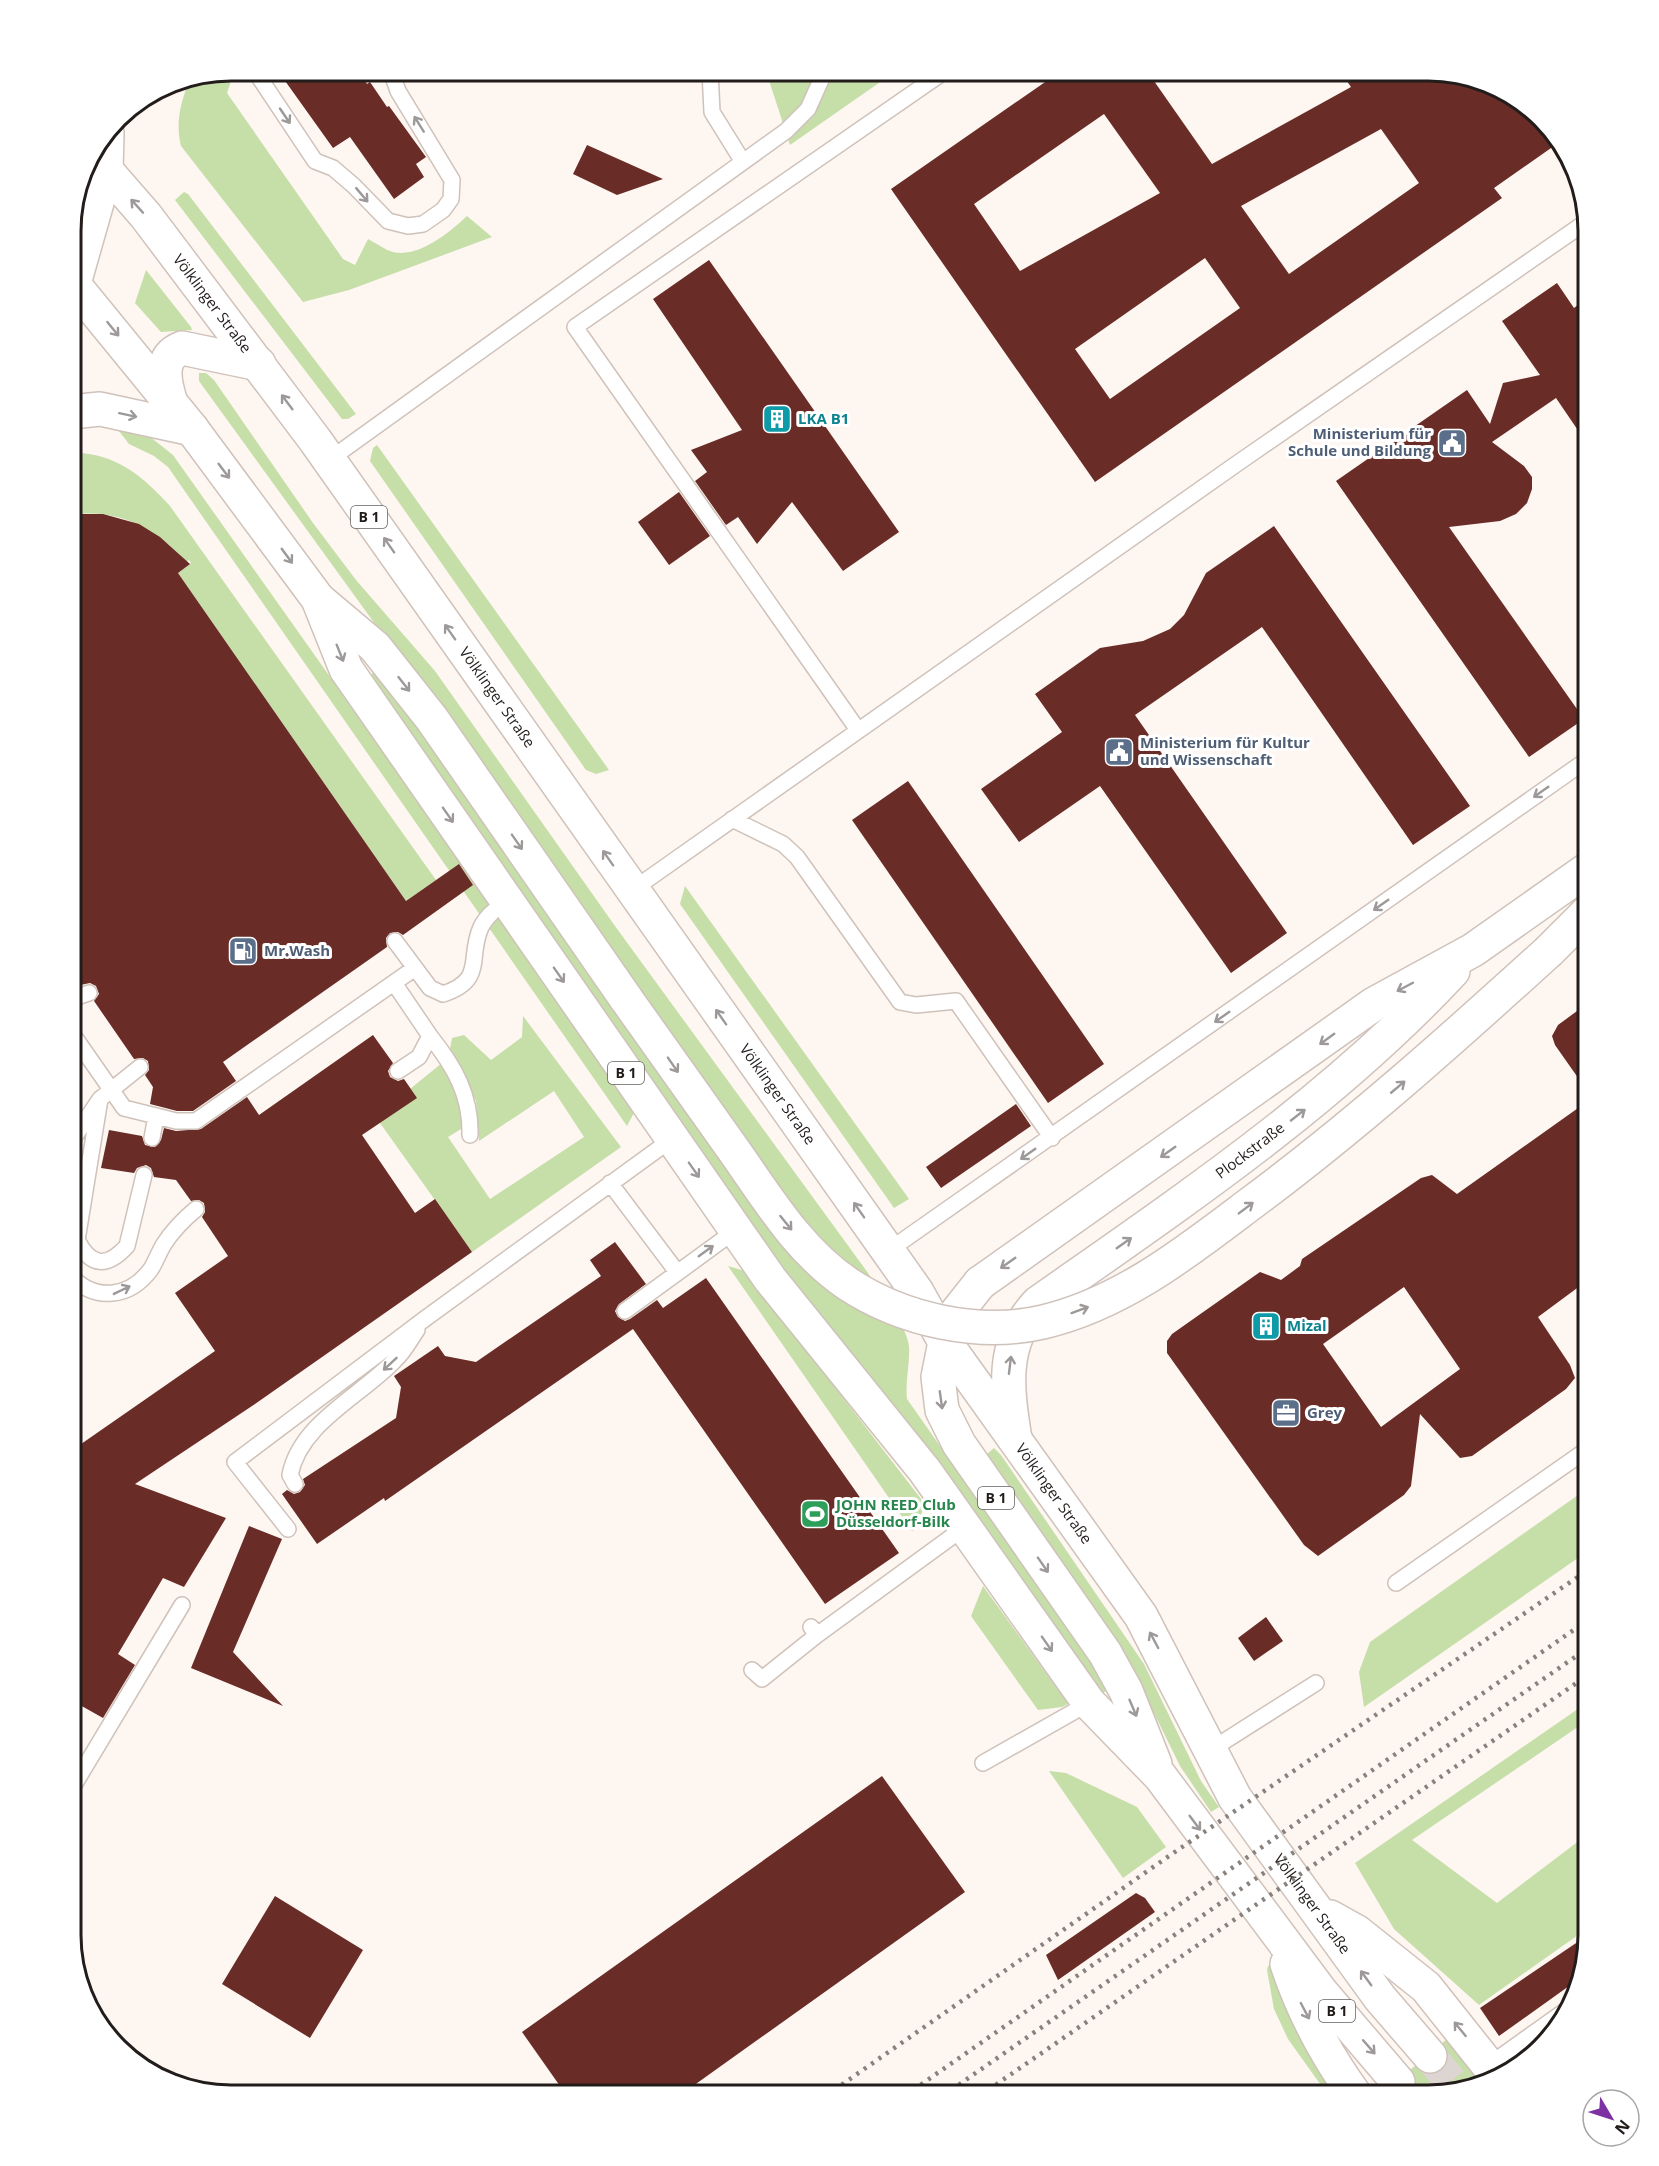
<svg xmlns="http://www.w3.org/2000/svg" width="1659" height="2166" viewBox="0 0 1659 2166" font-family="'Open Sans',sans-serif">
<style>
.green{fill:#c6dea8}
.building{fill:#692c27;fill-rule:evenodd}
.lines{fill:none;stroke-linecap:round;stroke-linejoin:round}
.primary-tunnel{stroke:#ddd5d1;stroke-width:33;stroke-dasharray:33 16;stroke-linecap:butt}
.service-casing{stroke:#cfc2ba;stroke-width:18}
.tertiary-casing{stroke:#cfc2ba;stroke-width:36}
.secondary-casing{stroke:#cfc2ba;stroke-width:36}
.primary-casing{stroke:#cfc2ba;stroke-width:36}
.service{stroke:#fff;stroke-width:15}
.tertiary{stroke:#fff;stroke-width:33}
.secondary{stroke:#fff;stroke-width:33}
.primary{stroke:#fff;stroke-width:33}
.rail{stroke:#88827e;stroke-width:4.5;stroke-dasharray:3 6;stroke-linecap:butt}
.secondary-bridge-casing{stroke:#cfc2ba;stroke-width:36;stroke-linecap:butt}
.secondary-bridge{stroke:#fff;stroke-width:33}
.oneway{stroke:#9c9998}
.labels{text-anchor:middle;stroke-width:6;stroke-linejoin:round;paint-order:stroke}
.shield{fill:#fff;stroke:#64615f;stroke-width:1.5}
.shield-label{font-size:14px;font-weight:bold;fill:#221d1b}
.street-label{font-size:15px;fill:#221d1b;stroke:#fff}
.culture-label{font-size:15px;font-weight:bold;fill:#0d838f;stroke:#fff;text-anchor:start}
.service-label{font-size:15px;font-weight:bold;fill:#4e5e75;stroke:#fff;text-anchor:start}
.leisure-label{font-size:15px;font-weight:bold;fill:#27864d;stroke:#fff;text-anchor:start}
.rim{fill:none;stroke:#221d1b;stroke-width:3}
</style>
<rect width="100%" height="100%" fill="#fef6f1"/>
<path class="green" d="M231,71L234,72L227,93L343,259L355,265L368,239C376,243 385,250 393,252C419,258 450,232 467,216L492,237L349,290L303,302L181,146C175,122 181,101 190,79Z
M766,71H896L790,145Z
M184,192L188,194L356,414L348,419H342L175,200Z
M146,270L191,327L192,330L161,332L135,303Z
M199,373H206L214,380L313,523L356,580L435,671L615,926L868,1273C879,1291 908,1327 909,1347C910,1364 905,1381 907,1399L1099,1672L1107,1690L1102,1694L952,1479L802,1301L376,686L371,675L375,671L383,674L730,1161L750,1144L440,706L383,635L199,381Z
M112,422L144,432L173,455L636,1109L627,1126L168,467L154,456L129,444Z
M377,445L609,770L596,774L586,770L370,461L373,448Z
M82,453C121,457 144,478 170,506L436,880L406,901L178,573L191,563L189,560L186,562C157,528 117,508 71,515V455Z
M685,886L909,1199L894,1208L680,904Z
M523,1016L621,1147L472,1252L380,1123L410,1089L442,1063L452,1074L465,1123L461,1129L448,1137L490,1199L584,1137L554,1091L479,1141L476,1101L450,1049L452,1038L464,1035L491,1060L522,1037Z
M728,1266L745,1271L925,1504L916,1529L912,1531Z
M994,1448L1001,1455L1144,1664L1201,1781L1219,1807L1211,1812L1180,1766L1122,1648L987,1454Z
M1588,1488V1551L1364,1707L1359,1672L1370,1642Z
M983,1586L1068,1704L1062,1707L1038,1710L971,1616Z
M1588,1702V1720L1412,1840L1497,1903L1588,1834V1928L1479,2005L1394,1929L1355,1863Z
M1049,1771L1066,1773L1137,1807L1166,1847L1123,1878Z
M1273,1965L1341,2095H1328L1288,2039L1274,2009L1267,1970L1268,1966Z
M1447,2039L1479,2080L1429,2095H1380Z"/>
<path class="building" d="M278,71H358L367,84L370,82L387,107L389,106L426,157L416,164L424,177L394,199L350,137L333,148Z
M1061,71H1147L1212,164L1351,87L1340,71H1438L1508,92L1561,141L1494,188L1502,198L1095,482L891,189ZM1104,114L1160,193L1020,271L974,204ZM1381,129L1419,183L1289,274L1241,206ZM1205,258L1240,308L1110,399L1075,349Z
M587,145L663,179L617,195L573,174Z
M709,260L899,532L843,571L792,502L757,544L738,517L726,525L695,481L707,472L691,450L742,430L653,299Z
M1557,283L1574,308L1588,297V445L1556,398L1492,442L1524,466L1532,477V489L1527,503L1516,514L1500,521L1449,527L1584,719L1529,757L1336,481L1467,390L1490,424L1503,383L1540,375L1502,321Z
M679,492L710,536L669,565L638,522Z
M71,514H103L139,524L160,537L190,564L178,573L406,901L459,864L473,885L403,935L398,932L390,933L386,938L387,947L223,1062L236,1081L193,1111H177L150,1104L153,1087L145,1075L149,1070L148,1061L143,1058L134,1059L94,1001L99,994L96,986L90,983L71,987Z
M1274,526L1470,806L1413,845L1262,627L1135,715L1287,933L1231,973L1100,786L1019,842L981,789L1062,732L1035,694L1100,648L1143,641L1170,629L1184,615L1206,573Z
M908,781L1104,1064L1048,1103L852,820Z
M1588,1003V1092L1555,1045L1552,1036L1558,1025Z
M373,1035L393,1063L388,1071L390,1077L398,1081L404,1079L417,1098L362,1135L415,1213L435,1199L472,1252L255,1404L135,1484L226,1518L184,1587L163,1578L118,1654L135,1665L103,1718L71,1700V1451L215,1351L175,1293L228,1256L202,1217L205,1212L204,1203L199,1200L191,1201L176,1180L154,1177L151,1168L146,1165L137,1168L134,1173L101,1168L109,1130L142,1136L145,1145L155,1147L161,1140L164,1128L176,1131L201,1129L247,1097L259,1115Z
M1588,1101V1280L1538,1317L1570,1365L1575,1378L1566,1389L1472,1456L1460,1458L1420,1414L1411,1486L1404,1495L1318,1556L1304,1545L1167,1353V1341L1172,1334L1260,1272L1281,1280L1300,1266L1302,1259L1421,1178L1432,1175L1457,1194ZM1404,1287L1460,1369L1381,1427L1323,1344Z
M1016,1104L1031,1126L941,1188L926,1167Z
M615,1242L646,1284L619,1304L615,1311L618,1317L625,1321L630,1319L657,1300L663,1308L706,1278L899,1553L825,1604L633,1329L385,1501L384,1498L317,1544L282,1494L287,1490L294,1494L300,1492L305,1485L303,1479L396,1418L401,1387L394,1376L438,1346L445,1356L476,1362L601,1276L590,1260Z
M249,1526L282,1539L233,1652L283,1706L191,1668Z
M1266,1617L1283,1641L1254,1661L1238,1638Z
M882,1776L965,1892L679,2096H567L522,2032Z
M1136,1893L1145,1898L1155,1912L1058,1980L1046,1955Z
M275,1896L363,1950L310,2038L222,1984Z
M1588,1935L1576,1981L1499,2036L1480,2008Z"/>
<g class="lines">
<path class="primary-tunnel" d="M1430,2056L1455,2087"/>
<g class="service-casing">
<path id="service" d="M255,71L315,161L333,168L354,186L388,221L408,226L423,224L443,210L451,199L452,180L398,91L391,71
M710,71L712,112L743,162
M329,460L786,131L808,109L825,71
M858,730L575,327L945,71
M732,819L783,844L797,857L900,1002L916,1005L956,1001L1052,1138
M631,891L1235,465L1586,222
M395,941L430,988L443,994C486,980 467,958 481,927C487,915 496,909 507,901
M394,983L430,1036L419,1057L398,1071
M71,999L89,993
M71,1032L124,1108L176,1121H196L415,968
M430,1036C454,1066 471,1095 470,1135
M100,1099L77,1240C91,1267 107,1268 127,1246L144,1175
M152,1138L156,1116
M71,1142L100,1099L140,1067
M610,1183L677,1272
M888,1251L1588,759
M71,1276C95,1302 130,1298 151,1269C156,1261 159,1252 164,1244C173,1230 184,1219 196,1209
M625,1311L736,1230
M295,1484L290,1475C300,1423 361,1396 395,1360C404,1352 410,1340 417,1330
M288,1529L235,1462L426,1318L672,1139
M1396,1583L1588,1449
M811,1627L817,1635L965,1527
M752,1670L762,1679L817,1635
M1209,1751L1316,1683
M983,1763L1089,1703
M71,1790L182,1605
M1489,2065L1569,2008"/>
</g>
<g class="tertiary-casing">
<path id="tertiary" d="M71,294L106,171L107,133
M71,412L100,409L192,429"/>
</g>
<g class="secondary-casing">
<g id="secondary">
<path d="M318,599L375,647L432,719L627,1000"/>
<path d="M1549,951L1588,912"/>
<path d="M980,1283L1374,1004L1473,950L1588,869"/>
<path id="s1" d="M1015,1439C1007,1389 1000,1343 1038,1303C1183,1201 1331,1102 1453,971"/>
</g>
</g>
<g class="primary-casing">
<g id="primary">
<path id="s2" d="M92,154L146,216L315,440L888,1251L917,1292L945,1342L1141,1616L1235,1798L1380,1998L1430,2056"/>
<path d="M71,281L192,429L318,599L346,669L770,1279L925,1471L1089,1703L1160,1776L1322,1993L1398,2082"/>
<path d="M170,400C164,380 159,357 182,348L259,364"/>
<path d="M980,1283L957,1312L945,1342L938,1377L942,1410L959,1444L1105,1653L1126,1691L1155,1764"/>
<path d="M1330,1917L1357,1932L1426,1987L1496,2075"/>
<path d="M1287,1964C1303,2012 1326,2055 1355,2095"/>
</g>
</g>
<use href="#service" class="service"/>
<use href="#tertiary" class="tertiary"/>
<use href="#secondary" class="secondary"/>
<use href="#primary" class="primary"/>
<path class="rail" d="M827,2095L1169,1856L1588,1570
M906,2095L1588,1620
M944,2095L1588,1648
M981,2095L1588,1675"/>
<g class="secondary-bridge-casing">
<path id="secondary-bridge" d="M627,1000C663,1050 699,1101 735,1152C768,1199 799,1251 848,1284C903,1320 979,1337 1043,1322C1120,1304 1184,1254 1246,1207C1353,1128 1451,1040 1549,951"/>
</g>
<use href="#secondary-bridge" class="secondary-bridge"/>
</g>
<defs><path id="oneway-shaft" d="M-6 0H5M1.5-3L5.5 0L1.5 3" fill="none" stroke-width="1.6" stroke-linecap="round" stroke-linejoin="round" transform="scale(1.5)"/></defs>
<g class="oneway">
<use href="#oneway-shaft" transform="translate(285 116) rotate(56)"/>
<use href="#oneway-shaft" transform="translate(419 124) rotate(-122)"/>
<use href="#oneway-shaft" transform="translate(362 195) rotate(50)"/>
<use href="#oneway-shaft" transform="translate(137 206) rotate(-132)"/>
<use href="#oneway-shaft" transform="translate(113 329) rotate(51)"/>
<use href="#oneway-shaft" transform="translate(287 402) rotate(-127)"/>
<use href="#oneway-shaft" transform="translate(128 415) rotate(12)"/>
<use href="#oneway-shaft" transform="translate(224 471) rotate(53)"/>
<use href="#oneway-shaft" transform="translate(389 545) rotate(-125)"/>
<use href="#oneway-shaft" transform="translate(287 556) rotate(54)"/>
<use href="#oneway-shaft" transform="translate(450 632) rotate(-125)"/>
<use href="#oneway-shaft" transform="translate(340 653) rotate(68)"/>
<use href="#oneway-shaft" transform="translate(404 684) rotate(52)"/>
<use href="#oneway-shaft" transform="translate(1541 792) rotate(145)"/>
<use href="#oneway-shaft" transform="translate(448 815) rotate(55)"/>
<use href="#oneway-shaft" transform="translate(517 842) rotate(55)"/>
<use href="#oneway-shaft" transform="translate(608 858) rotate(-125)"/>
<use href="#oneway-shaft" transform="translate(1381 905) rotate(145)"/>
<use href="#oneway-shaft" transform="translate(559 975) rotate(55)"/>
<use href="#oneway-shaft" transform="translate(1405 987) rotate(152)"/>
<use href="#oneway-shaft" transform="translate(721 1017) rotate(-125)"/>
<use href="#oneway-shaft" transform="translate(1222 1017) rotate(145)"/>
<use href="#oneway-shaft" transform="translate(1327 1039) rotate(144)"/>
<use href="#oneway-shaft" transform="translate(673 1065) rotate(55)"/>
<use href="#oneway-shaft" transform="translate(1398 1087) rotate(-40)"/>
<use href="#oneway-shaft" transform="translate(1298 1115) rotate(-38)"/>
<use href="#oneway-shaft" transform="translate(1168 1152) rotate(145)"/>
<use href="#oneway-shaft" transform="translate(1028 1154) rotate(145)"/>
<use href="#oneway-shaft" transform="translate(694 1170) rotate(55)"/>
<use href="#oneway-shaft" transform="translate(1246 1208) rotate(-37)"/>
<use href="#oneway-shaft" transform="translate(859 1210) rotate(-125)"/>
<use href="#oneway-shaft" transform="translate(786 1223) rotate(51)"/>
<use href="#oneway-shaft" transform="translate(1124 1243) rotate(-35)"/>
<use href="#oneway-shaft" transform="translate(706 1251) rotate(-36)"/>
<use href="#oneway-shaft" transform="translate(1008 1263) rotate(145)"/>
<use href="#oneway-shaft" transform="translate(122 1290) rotate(-26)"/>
<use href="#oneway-shaft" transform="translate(1080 1310) rotate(-20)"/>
<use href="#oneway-shaft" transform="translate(390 1364) rotate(137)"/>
<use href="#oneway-shaft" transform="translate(1010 1365) rotate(-83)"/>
<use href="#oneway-shaft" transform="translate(941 1400) rotate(82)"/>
<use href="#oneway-shaft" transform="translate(1043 1565) rotate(55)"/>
<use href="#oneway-shaft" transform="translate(1154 1640) rotate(-118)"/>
<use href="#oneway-shaft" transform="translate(1047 1644) rotate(55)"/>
<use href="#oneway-shaft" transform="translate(1133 1708) rotate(67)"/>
<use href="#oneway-shaft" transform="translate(1195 1823) rotate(53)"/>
<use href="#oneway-shaft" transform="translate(1366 1978) rotate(-126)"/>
<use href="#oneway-shaft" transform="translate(1305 2011) rotate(62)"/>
<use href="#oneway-shaft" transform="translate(1460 2029) rotate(-129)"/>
<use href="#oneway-shaft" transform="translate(1369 2047) rotate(49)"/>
</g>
<defs>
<g id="building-square" transform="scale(1.5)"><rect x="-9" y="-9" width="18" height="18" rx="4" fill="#0f9aa8" stroke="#fff"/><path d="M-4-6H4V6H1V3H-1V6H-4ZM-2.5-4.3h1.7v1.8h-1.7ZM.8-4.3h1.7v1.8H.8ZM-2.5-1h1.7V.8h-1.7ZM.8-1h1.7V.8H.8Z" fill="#fff"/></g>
<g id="civic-square" transform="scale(1.5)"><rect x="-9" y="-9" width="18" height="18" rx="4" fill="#5c6f8a" stroke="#fff"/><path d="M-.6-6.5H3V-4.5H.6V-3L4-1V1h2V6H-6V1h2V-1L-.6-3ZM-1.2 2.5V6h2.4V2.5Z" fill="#fff"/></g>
<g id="fuel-square" transform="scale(1.5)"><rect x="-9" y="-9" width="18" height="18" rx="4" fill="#5c6f8a" stroke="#fff"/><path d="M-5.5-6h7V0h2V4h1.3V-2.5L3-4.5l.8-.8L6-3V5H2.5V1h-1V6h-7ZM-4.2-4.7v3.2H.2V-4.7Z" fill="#fff"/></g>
<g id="office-square" transform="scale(1.5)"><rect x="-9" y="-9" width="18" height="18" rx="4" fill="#5c6f8a" stroke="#fff"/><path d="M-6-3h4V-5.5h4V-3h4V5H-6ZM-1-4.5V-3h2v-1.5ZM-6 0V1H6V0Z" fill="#fff"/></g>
<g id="stadium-square" transform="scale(1.5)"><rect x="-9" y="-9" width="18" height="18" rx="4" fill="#2e9e5b" stroke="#fff"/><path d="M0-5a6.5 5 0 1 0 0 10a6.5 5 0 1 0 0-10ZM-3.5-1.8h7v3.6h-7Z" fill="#fff"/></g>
</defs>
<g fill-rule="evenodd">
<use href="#building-square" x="777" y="419"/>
<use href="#civic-square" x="1452" y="443"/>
<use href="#civic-square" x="1119" y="752"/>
<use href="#fuel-square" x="243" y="951"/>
<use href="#building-square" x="1266" y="1326"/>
<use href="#office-square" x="1286" y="1413"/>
<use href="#stadium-square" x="815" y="1514"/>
</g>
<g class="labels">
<g class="shield">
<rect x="351" y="506" width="36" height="22" rx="4.5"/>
<rect x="608" y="1062" width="36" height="22" rx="4.5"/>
<rect x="978" y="1487" width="36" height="22" rx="4.5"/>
<rect x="1319" y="2000" width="36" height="22" rx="4.5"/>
</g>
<g class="shield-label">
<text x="369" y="522">B 1</text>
<text x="626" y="1078">B 1</text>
<text x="996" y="1503">B 1</text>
<text x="1337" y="2016">B 1</text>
</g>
<g class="street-label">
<text dy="5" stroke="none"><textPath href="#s2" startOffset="192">Völklinger Straße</textPath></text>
<text dy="5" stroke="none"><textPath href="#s2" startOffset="678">Völklinger Straße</textPath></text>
<text dy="5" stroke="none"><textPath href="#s2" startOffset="1164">Völklinger Straße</textPath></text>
<text dy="5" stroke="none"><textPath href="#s1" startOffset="405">Plockstraße</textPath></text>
<text dy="5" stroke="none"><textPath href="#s2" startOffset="1650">Völklinger Straße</textPath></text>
<text dy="5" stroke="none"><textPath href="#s2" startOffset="2136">Völklinger Straße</textPath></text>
</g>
<g class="culture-label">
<text x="798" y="424">LKA B1</text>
<text x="1287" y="1331">Mizal</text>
</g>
<g class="service-label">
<text x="1431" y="439" text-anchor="end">Ministerium für<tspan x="1431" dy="17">Schule und Bildung</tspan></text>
<text x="1140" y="748">Ministerium für Kultur<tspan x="1140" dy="17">und Wissenschaft</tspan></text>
<text x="264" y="956">Mr.Wash</text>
<text x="1307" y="1418">Grey</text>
</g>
<g class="leisure-label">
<text x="836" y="1510">JOHN REED Club<tspan x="836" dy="17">Düsseldorf-Bilk</tspan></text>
</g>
</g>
<path d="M0 0H1659V2166H0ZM231 81H1428A150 150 0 0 1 1578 231V1935A150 150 0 0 1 1428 2085H231A150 150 0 0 1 81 1935V231A150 150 0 0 1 231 81Z" fill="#fff" fill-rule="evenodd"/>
<path class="rim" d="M231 81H1428A150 150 0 0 1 1578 231V1935A150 150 0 0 1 1428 2085H231A150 150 0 0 1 81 1935V231A150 150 0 0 1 231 81Z"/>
<g transform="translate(1611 2118) rotate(129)"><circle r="28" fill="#ffffff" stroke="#a7a5a4" stroke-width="1.5"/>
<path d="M0-4.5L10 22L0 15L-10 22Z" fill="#7d32a3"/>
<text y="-9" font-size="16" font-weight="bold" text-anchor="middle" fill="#221d1b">N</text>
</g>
</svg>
